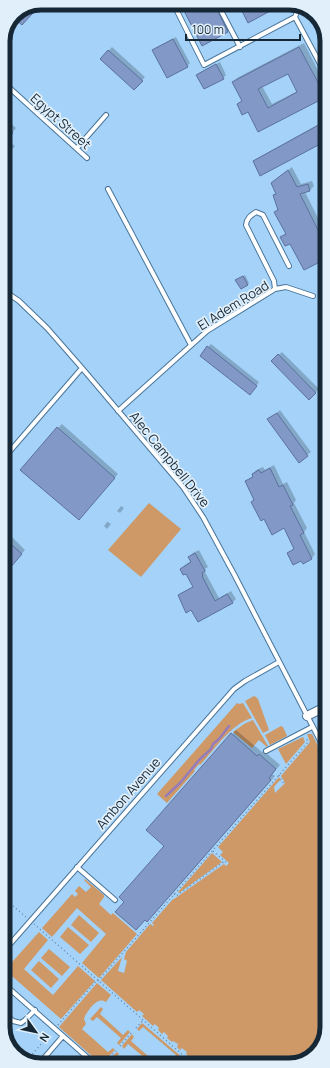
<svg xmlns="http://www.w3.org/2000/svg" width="330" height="1068" viewBox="0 0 330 1068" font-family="Manrope,sans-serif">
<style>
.green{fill:#ce9967}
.shadow{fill:#0003;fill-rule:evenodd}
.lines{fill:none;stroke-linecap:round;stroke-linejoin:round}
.stream{stroke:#967cb8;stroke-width:2.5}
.building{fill:#8298c6;stroke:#5c719d;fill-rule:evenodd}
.service-casing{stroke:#4a7598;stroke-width:6}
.minor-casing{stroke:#4a7598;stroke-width:10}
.path{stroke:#6a8daa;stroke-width:1.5;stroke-dasharray:1 3;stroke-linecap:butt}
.service{stroke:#fff;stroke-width:4}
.minor{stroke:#fff;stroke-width:8}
.labels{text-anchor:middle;stroke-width:3.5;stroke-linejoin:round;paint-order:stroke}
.street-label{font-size:13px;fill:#162836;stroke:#e1effa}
.rim{fill:none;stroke:#162836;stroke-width:5}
</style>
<rect width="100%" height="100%" fill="#a4d2f9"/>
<path class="green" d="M149,503L181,529L141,577L108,550Z
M254,696L256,697L258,699L269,730L263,733L245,701Z
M237,703L239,704L243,703L252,718C231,724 215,749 200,765L199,764L194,770L195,771L167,803L157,794Z
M253,720L268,746L267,747L259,740L252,748L233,732L244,724Z
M281,726L283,727L287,736L270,745L265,735Z
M307,734H312L327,764V1027L319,1050L299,1064H197L186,1054L187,1052L182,1048L180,1050L177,1047L178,1044L173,1041L172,1042L167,1038L168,1036L164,1032L162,1034L158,1030L159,1028L155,1024L153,1026L142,1016L144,1014L139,1010L137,1012L101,980L122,957L118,971L124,973L127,961L124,959L126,952L150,924L153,926L154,925L152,923L173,899H174L224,864L226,866L229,863L220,855L223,852L218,847L279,777L281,781H279L274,787L275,793L285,783L281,776L310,742Z
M303,737L305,742L286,764L278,749Z
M212,853L222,862L179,893L178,892Z
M85,879L104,895V897L99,904L111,915L113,913L137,934L99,978L82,963L106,934L77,908L52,937L42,928L72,894L75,897L78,894L75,891L79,886L86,892L91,887L84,880Z
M79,915L99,933L91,942L71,925Z
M68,927L89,945L80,954L60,937Z
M39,932L48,940L24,969L53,995L78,966L95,981L61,1019L5,970Z
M49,949L70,967L62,976L41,958Z
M39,961L59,979L51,988L31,970Z
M97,983L111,995L106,1002C104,1001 102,1000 99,1001C94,1002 85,1014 84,1019L86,1024L82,1029L108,1052L113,1048L115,1050L106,1059L108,1061L117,1052L119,1054L116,1058L123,1065H102L59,1027Z
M101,1007L103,1009L100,1014L123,1035L128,1030L130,1032L119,1045L117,1043L121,1038L97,1017L93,1021L90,1019Z
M142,1023L190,1064H174L172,1060L176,1055L143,1027L139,1031L137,1029Z
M132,1034L134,1037L131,1041L157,1064H152L128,1044L124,1049L122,1046Z"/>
<path class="shadow" d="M181,3H219L232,27L228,31L202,44Z
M176,37L190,63L187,66L154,50L157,47Z
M304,43L326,86V95L258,131L248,111L238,104L242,100L233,82L237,78ZM288,72L298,91L272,104L262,86Z
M112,47L145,77L134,89L101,59Z
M220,62L226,75L223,78L198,75L201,72Z
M6,119L16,128L9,137L12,140L10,142L15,146L3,160V123Z
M326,120V140L254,162L258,158Z
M292,167L301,184L312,181L314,186L310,190L305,192L326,234V258L305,269L290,242L282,237L286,233L275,212L278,209L274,195L277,193L276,179Z
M245,275L249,283L247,285L239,279Z
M211,344L259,382L253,391L208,347Z
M282,352L319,389L309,399L272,361Z
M280,410L311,452L299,461L272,417Z
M62,424L118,474L82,515L58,428Z
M274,465L283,484L287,482L296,500L294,503L307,528L304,532L315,554L312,558L303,562L301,559L288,553L295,548L284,527L255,499L246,481L254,476L253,474L256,470L263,467L265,470Z
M326,497V522L319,502L322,499Z
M121,506L124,508L120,513L117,511Z
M107,522H108L111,524L107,529L104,526Z
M12,537L25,550L5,572L8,574L4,580V547Z
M199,550L208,567L205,569L206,571L205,572L219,598L231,591L236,599L232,603L192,609L179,596L183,592L194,586L186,573L181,569L185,565L191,561L189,557L193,553Z
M236,730L262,752L264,751L280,765L272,774L275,776L151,917L165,846L147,830Z"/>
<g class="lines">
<path class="stream" d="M166,796L181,782L199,760L211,749L213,744L219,739L229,726"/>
</g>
<path class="building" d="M42,3L22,25L13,17L14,14Z
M180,3H214L228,32L202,46Z
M238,3H285L248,23Z
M173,39L188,67L167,78L152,50Z
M299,47L326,97L258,132L248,112L242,115L237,104L242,101L232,82ZM288,74L297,92L268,108L258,89Z
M108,50L143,81L134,90L100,59Z
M216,64L224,79L204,89L196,75Z
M326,121V141L260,176L253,161Z
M3,124L13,133L4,143L12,151L3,161Z
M288,170L297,187L308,184L310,191L300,194L326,246V259L304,270L290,244L285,246L280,237L286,234L274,212L278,210L273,195L276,194L271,183Z
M243,276L248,285L241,289L235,280Z
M207,346L257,386L250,395L200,356Z
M278,354L316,393L309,400L271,361Z
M277,413L308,456L299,463L267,419Z
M57,427L115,478L79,520L20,470Z
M270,468L279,487L283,485L293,505L290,506L304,533L300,535L312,559L303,564L301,561L293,565L287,553L294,549L284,528L272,535L264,519L261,521L251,502L254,500L245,481L253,477L252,474L259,470L261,473Z
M326,498V523L318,502Z
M4,538L22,554L4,575Z
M195,553L205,571L202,573L203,576H202L215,601L227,594L233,603L198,622L191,610L186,613L178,595L193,587L186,574L183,575L180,569L191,562L188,557Z
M231,733L257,756L259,754L276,769L269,778L271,780L147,922L145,920L136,930L115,912L124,902L119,897L164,846L146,830Z"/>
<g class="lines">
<g class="service-casing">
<path id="service" d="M173,3L204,65L295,17L326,75
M217,3L240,47
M295,17L299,7L297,5
M3,82L87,158
M77,148L106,115
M108,189L191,345
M275,289L274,281L246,225C247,218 250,216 256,212L261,214L263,215L289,266
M3,290L19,301L47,328L82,368L183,487L203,517L235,576L327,754
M118,411L207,331L275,289L286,287L313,296
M4,458L82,368
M266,751L312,727
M77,867L115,900
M4,951L234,689L245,681L279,662
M4,984L96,1065
M4,1013L13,1021L21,1023L25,1020L35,1010
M38,1065L63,1036"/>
</g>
<g class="minor-casing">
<path id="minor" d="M307,716L327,706"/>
</g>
<path class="path" d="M279,775L284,784
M213,851L228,864
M174,894L176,896L225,861
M4,898L27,918
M34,924L193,1064
M98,981L308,742L306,737
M58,1025L97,980
M136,1028L143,1020
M120,1046L131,1033
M27,1060L51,1033
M107,1060L116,1051"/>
<use href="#service" class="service"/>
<use href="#minor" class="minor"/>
</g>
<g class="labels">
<g class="street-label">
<text transform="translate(61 121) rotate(42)" y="5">Egypt Street</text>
<text transform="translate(233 305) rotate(-32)" y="5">El Adem Road</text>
<text transform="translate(170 459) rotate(51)" y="5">Alec Campbell Drive</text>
<text transform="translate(128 793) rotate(-49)" y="5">Ambon Avenue</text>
</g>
</g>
<path d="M0 0H330V1068H0ZM41 10H289A31 31 0 0 1 320 41V1027A31 31 0 0 1 289 1058H41A31 31 0 0 1 10 1027V41A31 31 0 0 1 41 10Z" fill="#e1effa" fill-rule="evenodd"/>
<path class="rim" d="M41 10H289A31 31 0 0 1 320 41V1027A31 31 0 0 1 289 1058H41A31 31 0 0 1 10 1027V41A31 31 0 0 1 41 10Z"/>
<g transform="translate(36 1032) rotate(123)" stroke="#e1effa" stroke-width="3" paint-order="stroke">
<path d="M0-3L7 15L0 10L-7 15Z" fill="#162836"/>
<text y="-6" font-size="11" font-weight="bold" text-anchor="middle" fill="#162836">N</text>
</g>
<path d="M186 34v6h114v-6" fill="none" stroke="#162836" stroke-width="2"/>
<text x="192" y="34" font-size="12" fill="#162836" stroke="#e1effa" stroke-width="3" paint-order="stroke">100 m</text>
</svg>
